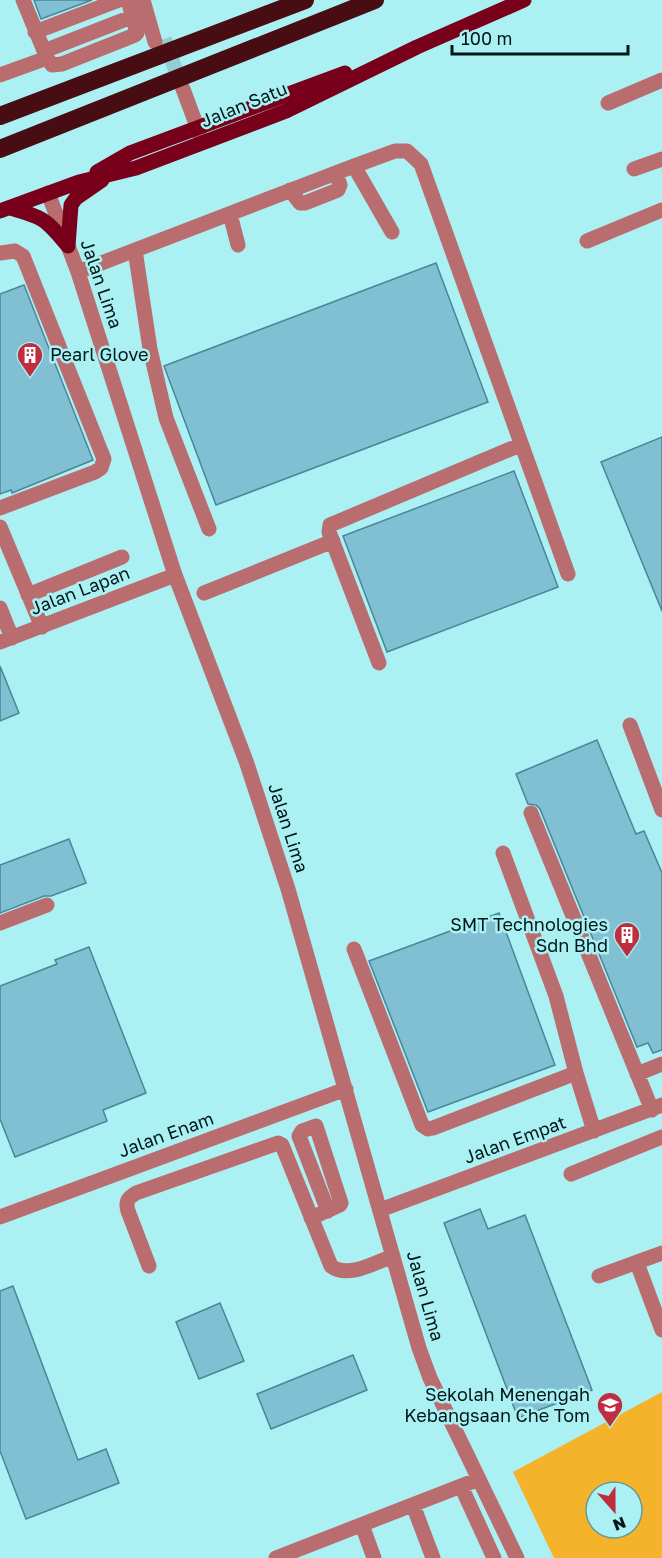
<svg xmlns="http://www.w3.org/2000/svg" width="662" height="1558" viewBox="0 0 662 1558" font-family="'Golos Text',sans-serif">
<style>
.green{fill:#f4b32b;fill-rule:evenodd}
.building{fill:#81bfd2;stroke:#4a8699;stroke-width:1.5}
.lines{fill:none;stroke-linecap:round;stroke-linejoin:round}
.minor-tunnel{stroke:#91d0d2;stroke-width:15;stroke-dasharray:15 8;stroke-linecap:butt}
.minor{stroke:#ba6d6e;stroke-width:15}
.major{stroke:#79001a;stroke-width:15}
.highway{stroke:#470d13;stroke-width:18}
.labels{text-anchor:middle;stroke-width:5;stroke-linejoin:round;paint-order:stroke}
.street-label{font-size:18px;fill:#00181a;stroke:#abf0f3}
.poi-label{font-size:18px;fill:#00181a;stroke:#abf0f3;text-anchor:end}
</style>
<rect width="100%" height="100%" fill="#abf0f3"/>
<path class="green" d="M662,1392V1558H554L513,1472ZM596,1492H632V1528H596Z"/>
<path class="building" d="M34,0H92L41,19Z
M436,263L488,402L216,505L164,366Z
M24,285L93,460L12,493L11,490L0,494V294Z
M662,437V611L601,462Z
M514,471L558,587L387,652L343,536Z
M0,666L19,713L0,721Z
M597,740L636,834L644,831L662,873V1050L653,1053L648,1043L637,1047L540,809L536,805L528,804L516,774Z
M69,839L86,883L51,896H44L0,913V865Z
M499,913L555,1065L428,1112L369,961Z
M89,947L146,1093L103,1110L107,1121L15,1157L0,1119V986L57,964L55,960Z
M480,1209L488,1229L525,1215L592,1390L518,1418L444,1223Z
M13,1286L78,1460L106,1449L119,1483L26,1519L0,1451V1291Z
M220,1303L244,1361L199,1379L176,1322Z
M353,1355L367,1390L271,1429L257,1394Z"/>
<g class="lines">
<path class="minor-tunnel" d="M164,39L183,89"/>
<path class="minor" d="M23,0L47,58L52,65L62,64L135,35L137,33L128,0
M143,0L155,42
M35,32L119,0
M44,51L134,16
M0,75L47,58
M183,89L202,140
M608,103L662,80
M354,166L392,232
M634,169L662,159
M290,190L300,203H305L338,190L340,185L336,173
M48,193L78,272L175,575L246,761L288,889L419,1348L430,1378L517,1558
M230,214L238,245
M587,241L662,210
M135,250L150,349L166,418L209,529
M0,253L15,251L23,256L104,459L101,468L95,472L0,508
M78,272L354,166L395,151H407L421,164L568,574
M0,527L42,627
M204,593L333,541
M28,595L122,557
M0,608L12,638
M0,642L175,575
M379,663L329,532L330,525L520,445
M630,725L662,810
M531,813L652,1110
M503,853L556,996L576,1073L594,1131
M0,923L47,905
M354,949L422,1125L428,1129L433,1128L576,1073
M637,1074L662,1064
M571,1174L662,1137
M380,1210L662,1105
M0,1217L346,1089
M311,1218L340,1205L341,1203L316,1126L302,1131L299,1136L328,1211
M637,1263L662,1330
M149,1266L128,1211C125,1201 128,1198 136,1193L278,1143L282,1145L331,1266C348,1279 376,1262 393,1256
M599,1276L662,1253
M461,1486L494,1558
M413,1505L433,1558
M362,1525L374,1558
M276,1558L479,1479"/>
<path class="major" d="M97,172L130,153L345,73
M10,208C44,218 45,218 68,246
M0,211L79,182L136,168L286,111L417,47L524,0
M68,246L71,205L76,198L102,180"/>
<path class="highway" d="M0,116L305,0
M0,149L375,0"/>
</g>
<defs>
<g id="building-pin" transform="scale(1.35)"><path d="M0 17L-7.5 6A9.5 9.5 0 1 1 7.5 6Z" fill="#be2e3e" stroke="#abf0f3"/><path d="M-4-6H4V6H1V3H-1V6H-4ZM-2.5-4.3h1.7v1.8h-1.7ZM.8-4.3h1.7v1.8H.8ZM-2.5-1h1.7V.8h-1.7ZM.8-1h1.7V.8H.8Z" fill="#fff"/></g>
<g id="school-pin" transform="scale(1.35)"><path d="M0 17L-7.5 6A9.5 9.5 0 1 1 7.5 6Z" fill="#be2e3e" stroke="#abf0f3"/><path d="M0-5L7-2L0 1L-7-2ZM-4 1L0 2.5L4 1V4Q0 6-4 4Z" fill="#fff"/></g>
</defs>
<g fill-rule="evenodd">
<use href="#building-pin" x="30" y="355"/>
<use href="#building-pin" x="627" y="935"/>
<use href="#school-pin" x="610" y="1405"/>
</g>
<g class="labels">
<g class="street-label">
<text transform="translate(244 105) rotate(-22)" y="6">Jalan Satu</text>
<text transform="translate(101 284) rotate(71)" y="6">Jalan Lima</text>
<text transform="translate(80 591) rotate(-21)" y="6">Jalan Lapan</text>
<text transform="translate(288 828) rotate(72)" y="6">Jalan Lima</text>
<text transform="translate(166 1135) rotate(-20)" y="6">Jalan Enam</text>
<text transform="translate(515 1140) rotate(-20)" y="6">Jalan Empat</text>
<text transform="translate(425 1296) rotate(74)" y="6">Jalan Lima</text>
</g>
<g class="poi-label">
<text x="50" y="361" text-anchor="start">Pearl Glove</text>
<text x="608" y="931">SMT Technologies<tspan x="608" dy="21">Sdn Bhd</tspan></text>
<text x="590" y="1401">Sekolah Menengah<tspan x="590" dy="21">Kebangsaan Che Tom</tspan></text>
</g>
</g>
<g transform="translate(614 1510) rotate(159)"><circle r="28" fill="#abf0f3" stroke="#679a9c" stroke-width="1.5"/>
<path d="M0-4.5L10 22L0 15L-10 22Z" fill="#be2e3e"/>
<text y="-9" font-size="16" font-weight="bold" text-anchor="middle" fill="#00181a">N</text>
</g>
<path d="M452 45v9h176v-9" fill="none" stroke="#00181a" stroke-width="3"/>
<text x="461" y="45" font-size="18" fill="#00181a" stroke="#abf0f3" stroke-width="4.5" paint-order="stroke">100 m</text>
</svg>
